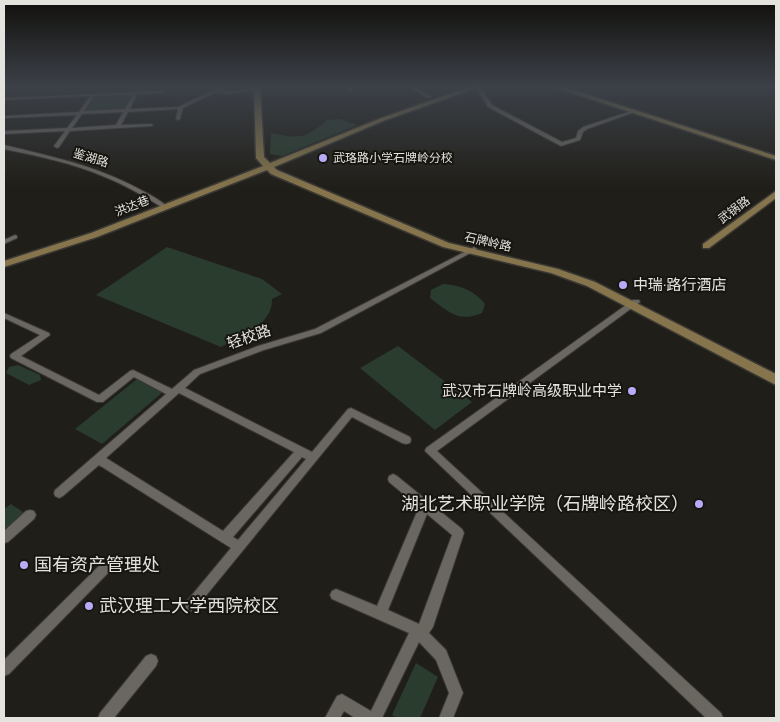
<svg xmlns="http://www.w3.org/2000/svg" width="780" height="722" viewBox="0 0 780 722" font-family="Manrope,'Noto Sans SC',sans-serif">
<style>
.green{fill:#2a3c2e}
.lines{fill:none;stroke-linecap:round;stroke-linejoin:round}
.street-casing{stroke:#3a3834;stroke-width:2}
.secondary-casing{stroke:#3a3834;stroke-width:3}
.street{fill:#6a6760;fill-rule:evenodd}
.secondary{fill:#85744c;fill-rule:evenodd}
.poi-dot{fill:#b7abf8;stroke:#17150f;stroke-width:2}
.labels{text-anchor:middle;stroke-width:4;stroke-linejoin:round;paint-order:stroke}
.far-street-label{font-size:12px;fill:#e4e3de;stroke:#17150f}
.far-poi-label{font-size:12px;fill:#e4e3de;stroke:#17150f;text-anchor:start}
.poi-label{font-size:15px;fill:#e4e3de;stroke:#17150f;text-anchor:start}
.street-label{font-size:15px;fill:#e4e3de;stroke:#17150f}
.near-poi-label{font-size:18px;fill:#e4e3de;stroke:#17150f;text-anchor:start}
</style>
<rect width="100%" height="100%" fill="#201e18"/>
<path class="green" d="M136,93L126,111L80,113L93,95Z
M340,119L357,125L282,156L270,154L271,133C299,139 306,139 327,120Z
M167,247L262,279L282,294L272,299C273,325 240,337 221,347L96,295Z
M443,284C460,285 475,291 485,304L482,313C458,323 449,312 430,298L431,290Z
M398,346L472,402L435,430L360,368Z
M18,365L40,375L41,380L29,385L6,373L9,367Z
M137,379L163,392L102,444L75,429Z
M11,504L26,514L4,533V509Z
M416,663L438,677L420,718H397L392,715Z"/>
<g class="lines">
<g class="street-casing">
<path id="street" d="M220,87H226L220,90L228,92L261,88L263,89L228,94L216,92L183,108L180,119L178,120L176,119L178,109L128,112L121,125L151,124L153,125L151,126L70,131L59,147L57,148L54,146L65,131L4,134V131L67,128L77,115L4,118V116L79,112L90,96L4,100V98L162,91L164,92L162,93L137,94L130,109L178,107ZM133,95L125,109L84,111L94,96ZM123,112L116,125L72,128L82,114Z
M349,87H354L351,91H347Z
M409,87H415L431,97L427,98Z
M476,87H480L492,105L562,142L576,138L578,131L583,127L631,111L635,112L587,129L583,132L580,140L561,146L488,107Z
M4,145C50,156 97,166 139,189C149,194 160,200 168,207L163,208C144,196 125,185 105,177C72,163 38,156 4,149Z
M15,235L17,236V238L4,244V240Z
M474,247L477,249L476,250L321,333L264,350L200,374L185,388L312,452L348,409L351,408L410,437L411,440L410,443L406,444L402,443L352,417L195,609L191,611L187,609L185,605L187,601L231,548L99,465L63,496L59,498L55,496L54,493L55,490L166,394L134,377L103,402H97L11,358L10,356L11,354L40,335L4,318V313L49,333L50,335L21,356L99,395L130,371L133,370L172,389L194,370L258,346L315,329ZM179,393L294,452L223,531L106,458ZM302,457L306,459L238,540L233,537Z
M633,300H639L640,302L437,451L721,713L723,718H706L425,451L426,448Z
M393,474L397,476L462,529L464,533L433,627L429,633L446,650L463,693L453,718H439L449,693L436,660L419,642L382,718H355L344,711L340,718H325L337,696L342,694L371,711L409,633L332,599L330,595L332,591L336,589L377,606L419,507L389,482L388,479L389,476ZM427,514L452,535L419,624L388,610Z
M30,510L34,511L36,515L34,519L8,542L4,543V531L26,511Z
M104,563L108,565L110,569L108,573L9,674L4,676V660L100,565Z
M151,654L156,656L158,661L156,666L114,718H98L100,713L146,656Z"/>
</g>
<g class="secondary-casing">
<path id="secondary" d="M254,87H260L264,157L270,163L379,119L469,87H479L383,121L274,167L277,170L449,243L558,269L595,282L776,374V385L587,286L551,273L443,247L271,174L267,170L97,237L4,267V261L91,233L263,166L256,158Z
M554,87H564L776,156V160Z
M776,191V198L709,248H703V244Z"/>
</g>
<use href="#street" class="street"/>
<use href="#secondary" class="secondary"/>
</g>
<linearGradient id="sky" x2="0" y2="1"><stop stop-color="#12100d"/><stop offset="0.46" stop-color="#3c4148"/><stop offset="1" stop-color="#3c4148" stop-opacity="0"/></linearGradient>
<rect width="780" height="188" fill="url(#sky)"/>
<g class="poi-dot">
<circle cx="323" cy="158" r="5"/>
<circle cx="623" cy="285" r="5"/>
<circle cx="632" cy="391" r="5"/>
<circle cx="699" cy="504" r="5"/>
<circle cx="24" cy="565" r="5"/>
<circle cx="89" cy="606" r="5"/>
</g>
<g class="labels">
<g class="far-street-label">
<text transform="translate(91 158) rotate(17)" y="4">鉴湖路</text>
<text transform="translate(132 206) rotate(-21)" y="4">洪达巷</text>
<text transform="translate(734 210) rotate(-37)" y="4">武锅路</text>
<text transform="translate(488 242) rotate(13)" y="4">石牌岭路</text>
</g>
<g class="far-poi-label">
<text x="333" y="162">武珞路小学石牌岭分校</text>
</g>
<g class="poi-label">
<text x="633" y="290">中瑞·路行酒店</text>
<text x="622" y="396" text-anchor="end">武汉市石牌岭高级职业中学</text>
</g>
<g class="street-label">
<text transform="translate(249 337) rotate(-19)" y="5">轻校路</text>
</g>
<g class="near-poi-label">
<text x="689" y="510" text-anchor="end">湖北艺术职业学院（石牌岭路校区）</text>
<text x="34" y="571">国有资产管理处</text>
<text x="99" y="612">武汉理工大学西院校区</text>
</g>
</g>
<rect width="780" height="722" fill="none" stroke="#e4e3de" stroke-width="10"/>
</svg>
